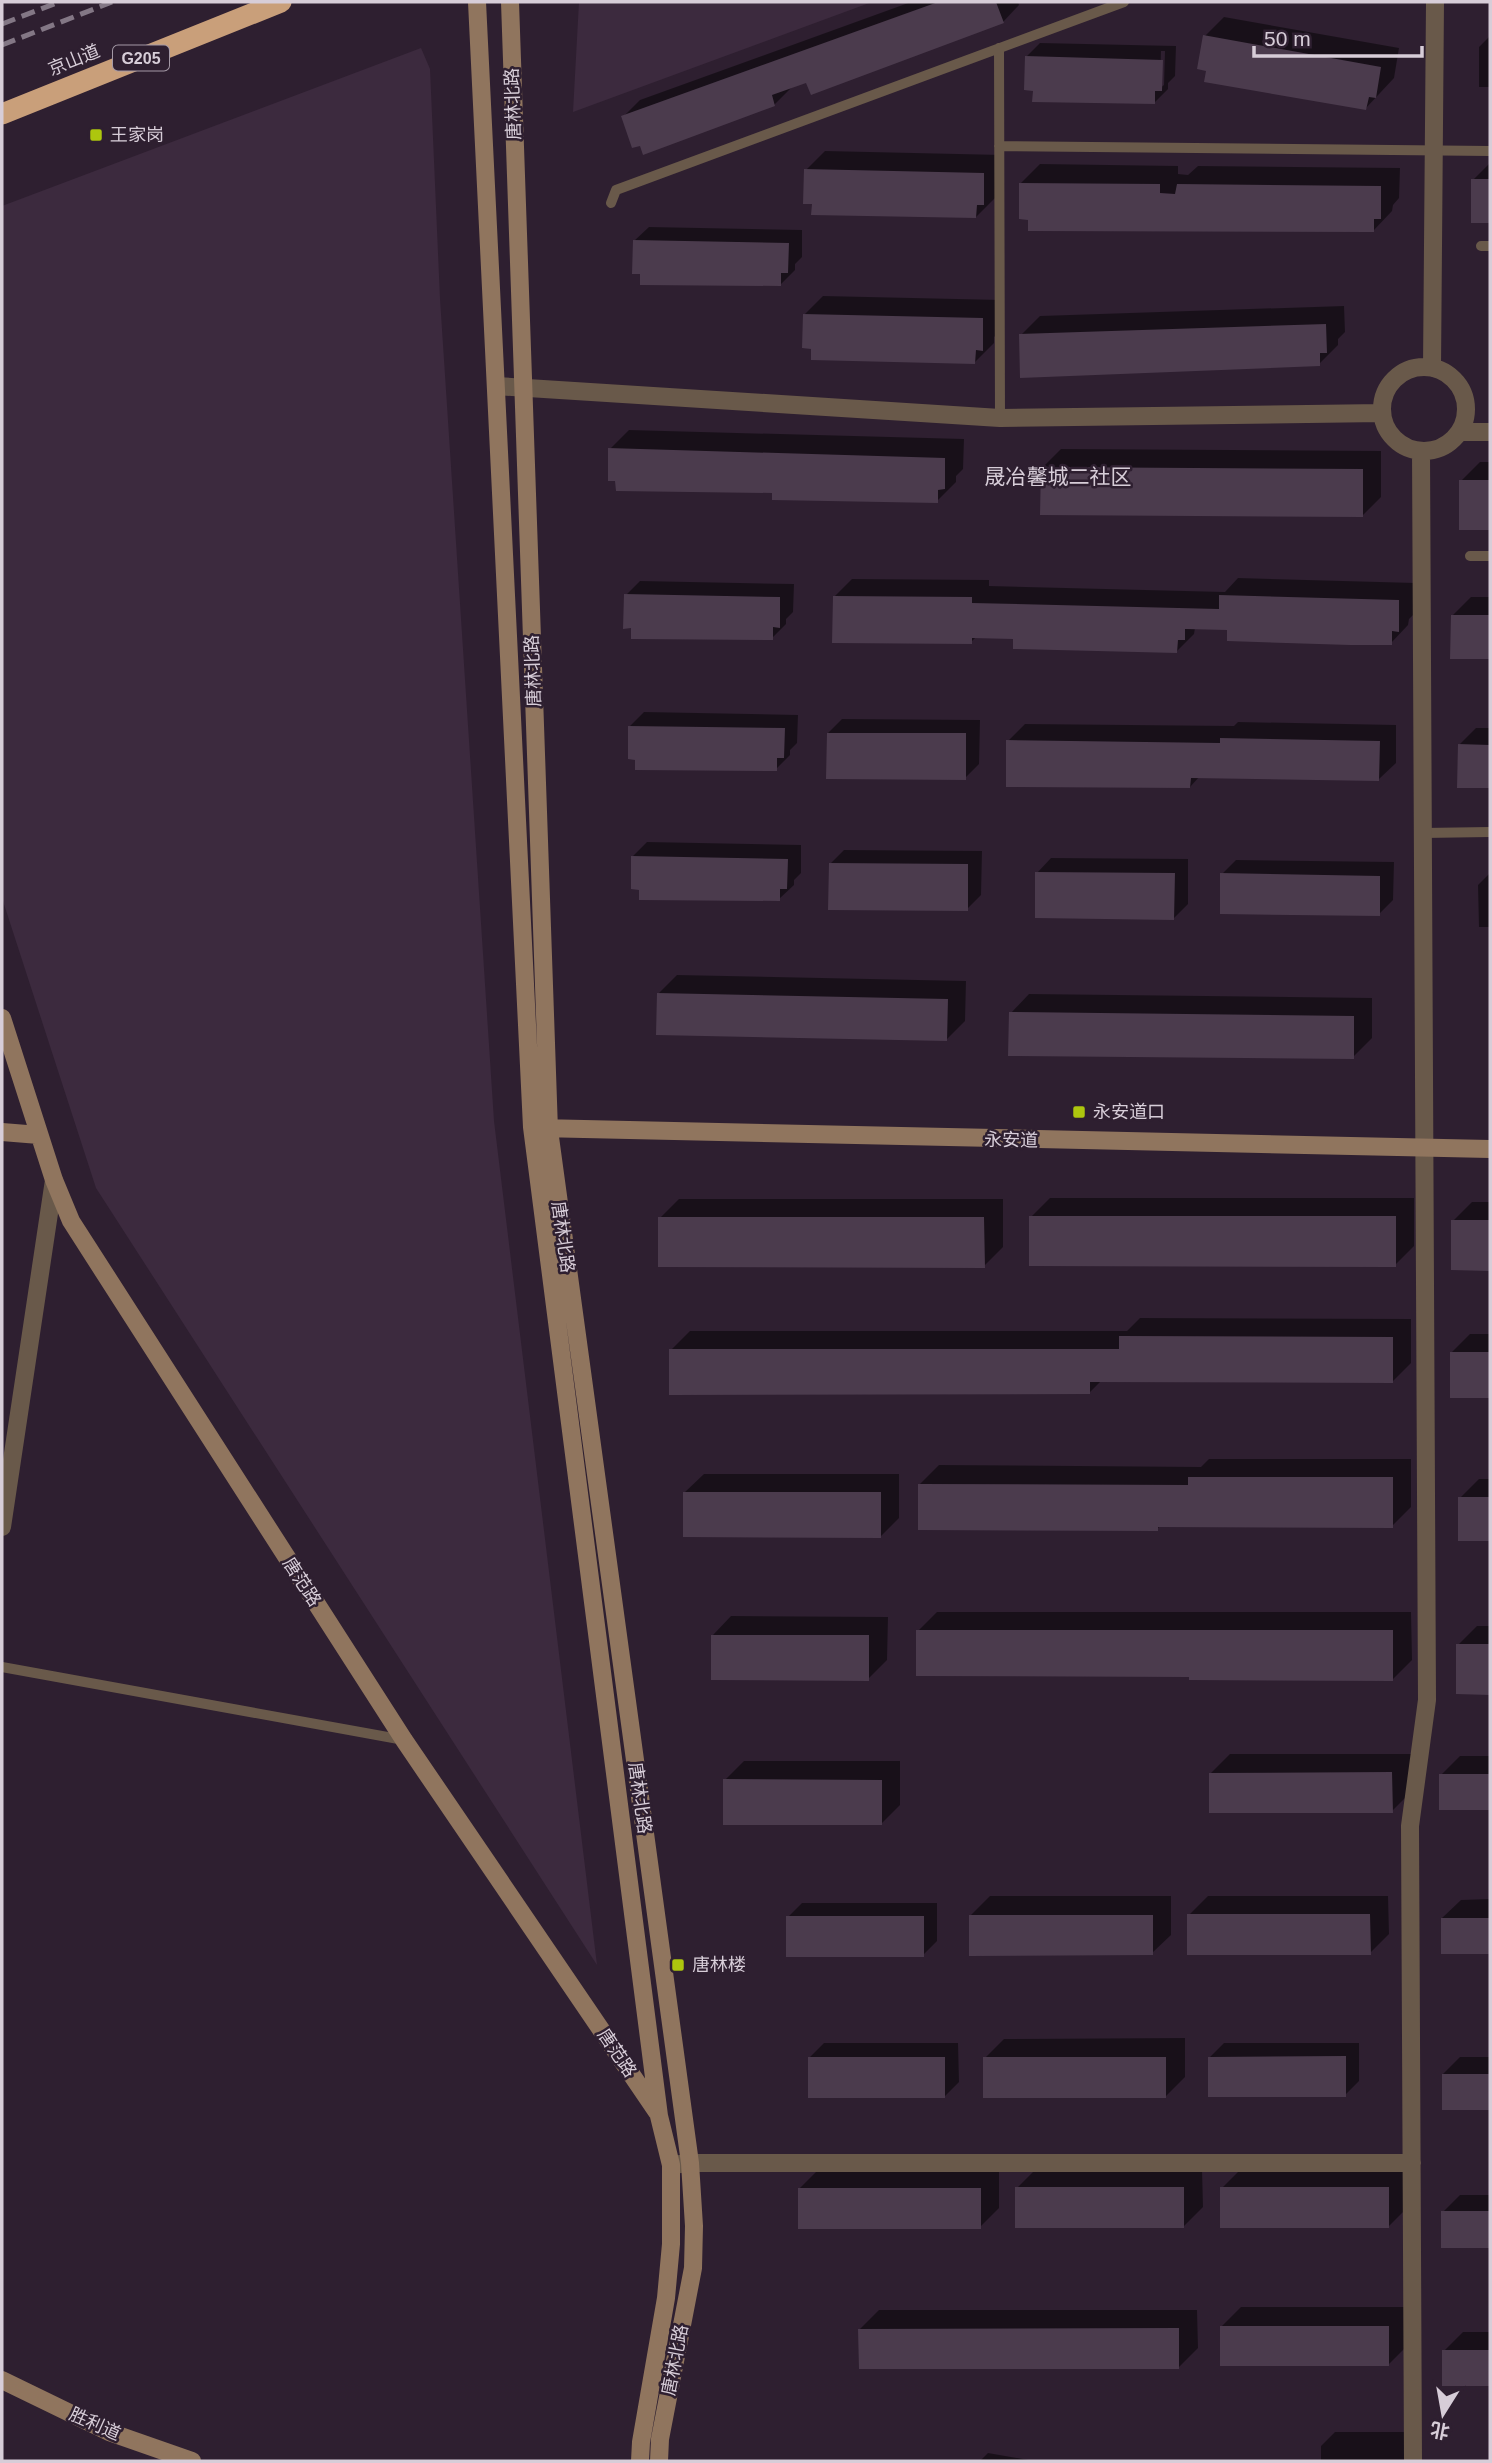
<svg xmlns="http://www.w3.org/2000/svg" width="1492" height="2463" viewBox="0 0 1492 2463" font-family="Helvetica,'Noto Sans SC',sans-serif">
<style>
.built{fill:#3c2a3e}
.shadow{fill:#0007;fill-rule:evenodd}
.building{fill:#4b3b4d}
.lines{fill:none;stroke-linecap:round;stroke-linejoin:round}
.lane{stroke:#69594a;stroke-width:10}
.street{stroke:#69594a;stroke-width:18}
.secondary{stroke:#90755e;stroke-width:18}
.highway{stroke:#c99f7a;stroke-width:21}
.rail{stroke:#837785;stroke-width:5;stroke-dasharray:14 7;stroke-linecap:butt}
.poi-dot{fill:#adc60e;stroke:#2e1f30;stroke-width:2.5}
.labels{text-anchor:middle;stroke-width:5;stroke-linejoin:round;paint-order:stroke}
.shield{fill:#2e1f30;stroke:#a499a6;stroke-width:2}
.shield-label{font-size:16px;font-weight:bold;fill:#d7cdd8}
.street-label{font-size:18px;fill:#d7cdd8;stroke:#2e1f30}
.poi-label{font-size:18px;fill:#d7cdd8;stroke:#2e1f30;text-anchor:start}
.quarter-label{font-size:21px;fill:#d7cdd8;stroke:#2e1f30}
</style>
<rect width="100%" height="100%" fill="#2e1f30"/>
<path class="built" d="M579,2H872L573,112Z
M421,48L430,69L440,299L494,1121L597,1965L96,1188L2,898V206Z"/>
<path class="shadow" d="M911,2H1018L1019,5L1003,22L807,81L791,88L774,105L641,143L623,117L640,100Z
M1224,17L1399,48L1394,78L1366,108L1208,69L1205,36Z
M1490,36V87H1479V47Z
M1040,43L1176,46L1175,76L1168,83V89L1154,103L1034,89L1026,57ZM1161,51H1165L1164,85L1160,88Z
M825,151L1003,155L995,198L976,217L813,202L806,170Z
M1490,163V221H1473V180Z
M1040,164L1178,166V174L1188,175L1198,166L1400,168L1399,198L1393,205L1392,211L1374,230L1021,183Z
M649,227L802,230V257L795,264V270L781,284L634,241Z
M823,296L1002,300L1001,330L994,337V343L975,362L812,347L804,315Z
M1344,306L1345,332L1338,339V345L1319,364L1021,335L1040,316Z
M629,430L964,439L963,469L956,476V482L937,501L774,492L610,449Z
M1061,449L1381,451V497L1362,516L1042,468Z
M1480,462H1490V528H1461V481Z
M1238,578L1416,583V612L1409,619L1408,625L1391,643L1229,628H1195L1194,634L1177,651L1015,637L977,636L971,642L834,597L852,579L989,580V586L1225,592Z
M640,581L794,584L793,612L786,619V624L772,638L626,595Z
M1471,597H1490V657H1452V616Z
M644,712L798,715L797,743L790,750V755L776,769L630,726Z
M842,719L980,720L979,764L965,778L828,733Z
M1238,722L1396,725V763L1379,779L1200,776L1190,787L1008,741L1025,724L1234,726Z
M1476,728H1490V787L1459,786V745Z
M647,842L801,845V873L794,880V885L779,899L633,856Z
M844,850L982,851L981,895L967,909L830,864Z
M1051,858L1188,859V904L1174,918L1037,873Z
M1236,860L1394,862L1393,900L1379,914L1222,874Z
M1490,873V927H1479L1478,885Z
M677,975L966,981L965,1021L946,1040L658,994Z
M1029,994L1372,998V1038L1353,1057L1011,1013Z
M1050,1198H1414V1246L1395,1265L1031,1217Z
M679,1199H1003V1247L984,1266L660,1218Z
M1472,1202H1490V1269H1453V1221Z
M1140,1318L1411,1319V1363L1392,1382L1102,1380L1089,1393L671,1350L690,1331H1127Z
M1470,1334H1490V1396H1451V1353Z
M1209,1459H1411V1507L1392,1526L1161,1525L1157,1529L920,1484L939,1465L1201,1467Z
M704,1474H899V1518L880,1537L685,1492Z
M1479,1479H1490V1539H1460V1498Z
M937,1612H1411L1412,1660L1393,1679L1190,1675L918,1631Z
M731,1616L888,1617L887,1660L868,1679L713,1635Z
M1477,1626H1490V1693H1458V1645Z
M1230,1754H1411V1792L1392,1811L1211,1773Z
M1460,1756H1490V1809H1441V1775Z
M744,1761H900V1805L881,1824L725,1780Z
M990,1896H1171V1935L1152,1953L971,1915Z
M1208,1896H1388L1389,1934L1370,1953L1189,1915Z
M1490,1899V1952H1442V1918L1461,1900Z
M802,1903H937V1941L923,1955L788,1917Z
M1185,2038V2077L1166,2096L985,2058L1004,2039Z
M824,2043H958L959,2082L945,2096L810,2057Z
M1224,2043H1359V2081L1345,2095L1210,2057Z
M1460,2057H1490V2108H1443V2074Z
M1036,2169H1202L1203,2207L1184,2226L1017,2188Z
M1241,2169H1408V2207L1389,2226L1222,2188Z
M818,2170H999V2208L980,2227L799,2189Z
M1460,2195H1490V2246H1443V2212Z
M1241,2307H1408V2345L1389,2364L1222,2326Z
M879,2310H1197L1198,2348L1179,2367L860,2329Z
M1463,2332H1490V2384H1444V2351Z
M1335,2432H1405V2461H1321V2446Z
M988,2453L1034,2461H980Z"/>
<path class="building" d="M938,2H996L1004,23L811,95L806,83L772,95L775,106L643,155L640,146L632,148L621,116Z
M1203,35L1381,67L1376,98L1369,97L1366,110L1204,82L1206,71L1197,69Z
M1025,56L1163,60L1162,91H1155V104L1032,102L1033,91L1024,90Z
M804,169L984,173V205H977L976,218L811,215L812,204H803Z
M1471,179H1490V223H1471Z
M1019,183L1160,184V193L1175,194L1177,184L1381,186V219H1374V232L1028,231V220L1019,219Z
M633,240L789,243L788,273H781V286L640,285V274H632Z
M803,314L983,318V351L976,350L975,364L811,360V349L802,348Z
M1326,324L1327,353H1320V366L1020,378L1019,334Z
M608,448L945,458V489L938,490V503L772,500V493L616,491L615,481H608Z
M1041,467L1363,469V517L1040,515Z
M1459,480H1490V530H1459Z
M624,594L780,597V628L773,627V640L631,639V628L623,629Z
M1219,595L1399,600V632L1392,631V645H1350L1227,641V630L1185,629V640H1178L1177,653L1013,649V639L972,638V644L832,643L833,596L972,597V603L1219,609Z
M1451,615H1490V659H1450Z
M628,726L785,728L784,758H777V771L635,770V760L628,759Z
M827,733H966V780L826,779Z
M1220,738L1380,741L1379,781L1191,778L1190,788L1006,787V740L1220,743Z
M1458,744L1490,745V788H1457Z
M631,856L788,859L787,889H780V901L639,900V890L631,889Z
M829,863L968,864V911L828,910Z
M1035,872L1175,873L1174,920L1035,918Z
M1220,873L1380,876V916L1220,914Z
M657,993L948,999L947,1041L656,1035Z
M1009,1012L1354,1016V1059L1008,1056Z
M1029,1216H1396V1267L1029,1266Z
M658,1217H984L985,1268L658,1267Z
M1451,1220H1490V1271L1451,1270Z
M1119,1336L1393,1337V1383L1090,1382V1394L669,1395V1349H1119Z
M1450,1352H1490V1398H1450Z
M1188,1477H1393V1528L1158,1527V1531L918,1530V1484L1188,1485Z
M683,1492H881V1538L683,1537Z
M1458,1497H1490V1541H1458Z
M916,1630H1393V1681L1189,1680V1677L916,1676Z
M711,1635H869V1681L711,1680Z
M1456,1644H1490V1695L1456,1694Z
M1392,1772L1393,1813H1209V1773Z
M1439,1774H1490V1810H1439Z
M723,1779L882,1780V1825H723Z
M1187,1914H1370L1371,1955H1187Z
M969,1915H1153V1955L969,1956Z
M786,1916H924V1957H786Z
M1441,1918H1490V1954H1441Z
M1346,2056V2097H1208V2057Z
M808,2057H945V2098H808Z
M983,2057H1166V2098H983Z
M1442,2074H1490V2110H1442Z
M1015,2187H1184V2228H1015Z
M1220,2187H1389V2228H1220Z
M798,2188H981V2229H798Z
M1441,2211H1490V2248H1441Z
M1220,2326H1389V2366H1220Z
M1179,2328V2369H859L858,2329Z
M1442,2350H1490V2386H1442Z"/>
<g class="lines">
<path class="lane" d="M999,48L1000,418
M999,146L1490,151
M611,203L616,190L1124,2
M1481,246H1490
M1470,556H1490
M1423,833L1490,832
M2,1667L404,1740"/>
<path class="street" d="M1382 409a42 42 0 1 1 84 0a42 42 0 1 1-84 0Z
M1432,368L1435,2
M496,386L1000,418L1382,413
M1460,432H1490
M2,1527L54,1180
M671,2165L690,2163H1412
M1413,2461L1410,1826L1427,1700L1421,451"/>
<path class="secondary" d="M477,2L532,1127L659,2116L671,2165V2244L666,2298L641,2442L640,2461
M510,2L549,1130L690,2163L694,2226L693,2268L660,2439L659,2461
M2,1018L54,1180L71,1221L404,1740L657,2112
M539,1128L1490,1149
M2,1132L39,1135
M2,2380L109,2432L192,2461"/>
<path class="highway" d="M2,114L281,2"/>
<path class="rail" d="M2,24L59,2
M2,45L112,2"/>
</g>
<g class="poi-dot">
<rect x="89" y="128" width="14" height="14" rx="3.5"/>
<rect x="1072" y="1105" width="14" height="14" rx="3.5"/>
<rect x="671" y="1958" width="14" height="14" rx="3.5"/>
</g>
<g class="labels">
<rect class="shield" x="113" y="45.5" width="56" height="25" rx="5"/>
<g class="shield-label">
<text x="141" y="64">G205</text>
</g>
<g class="street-label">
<text transform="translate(74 60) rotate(-22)" y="6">京山道</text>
<text transform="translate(513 104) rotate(-92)" y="6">唐林北路</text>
<text transform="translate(533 671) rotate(-92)" y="6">唐林北路</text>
<text transform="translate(1011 1140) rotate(1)" y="6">永安道</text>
<text transform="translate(563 1237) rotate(82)" y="6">唐林北路</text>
<text transform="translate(302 1582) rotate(57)" y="6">唐范路</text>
<text transform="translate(640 1798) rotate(82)" y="6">唐林北路</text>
<text transform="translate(617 2053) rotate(56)" y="6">唐范路</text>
<text transform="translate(675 2360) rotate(-79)" y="6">唐林北路</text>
<text transform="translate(95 2424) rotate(24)" y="6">胜利道</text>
</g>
<g class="poi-label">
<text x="110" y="141">王家岗</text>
<text x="1093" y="1118">永安道口</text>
<text x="692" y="1971">唐林楼</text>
</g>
<g class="quarter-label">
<text x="1058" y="484">晟冶馨城二社区</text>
</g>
</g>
<rect width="1492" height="2463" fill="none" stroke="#d7cdd8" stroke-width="7"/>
<g transform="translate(1443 2414) rotate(191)" stroke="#2e1f30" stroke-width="5" paint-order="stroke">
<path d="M0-5L12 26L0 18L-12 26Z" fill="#d7cdd8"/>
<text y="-10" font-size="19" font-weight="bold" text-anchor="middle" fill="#d7cdd8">北</text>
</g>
<path d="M1254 46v10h168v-10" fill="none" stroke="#d7cdd8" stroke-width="3.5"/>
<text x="1264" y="46" font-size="21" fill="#d7cdd8" stroke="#2e1f30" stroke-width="5" paint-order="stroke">50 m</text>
</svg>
